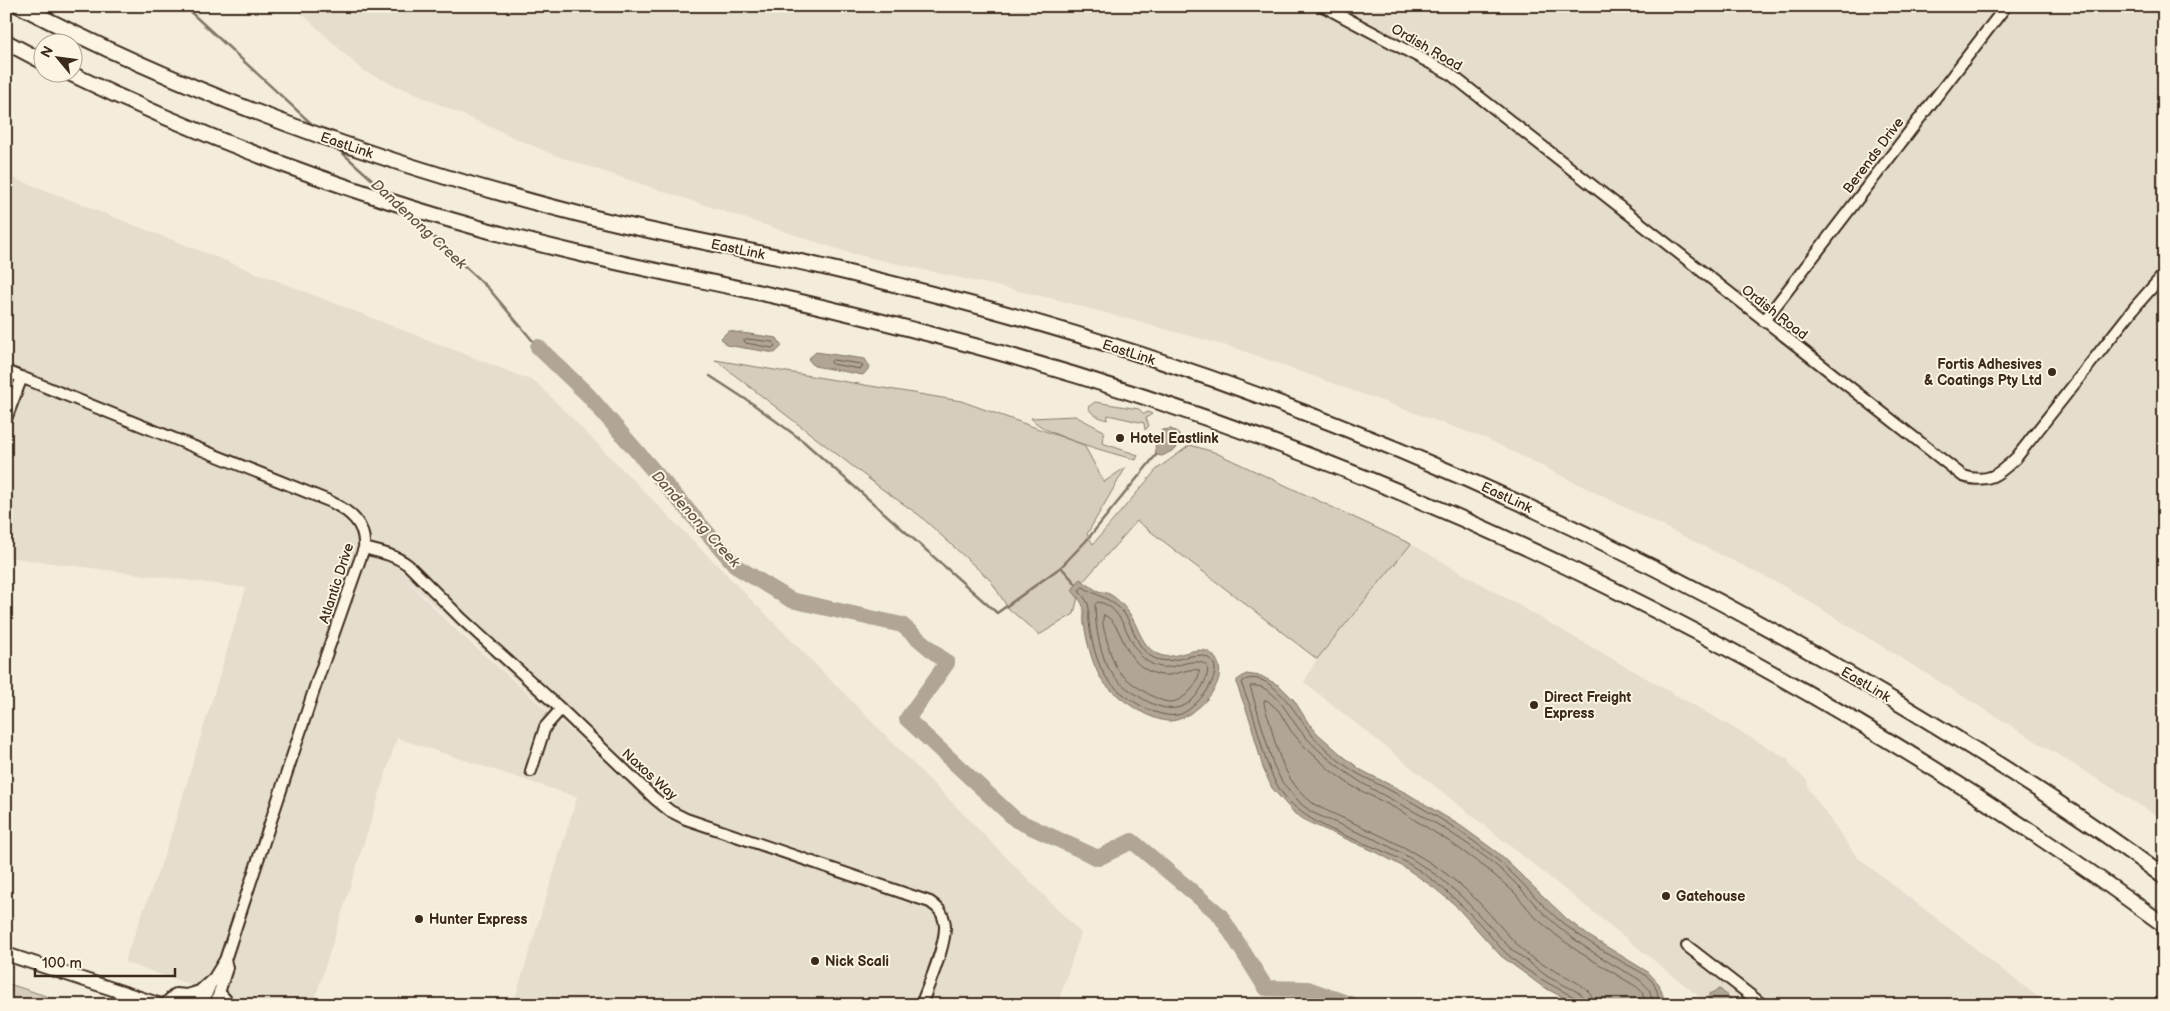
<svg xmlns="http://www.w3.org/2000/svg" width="2170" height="1011" viewBox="0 0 2170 1011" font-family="'Balsamiq Sans',sans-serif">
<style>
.built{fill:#e5ddce;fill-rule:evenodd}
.green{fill:#d6cdbd;stroke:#887c6e}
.water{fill:#b0a596;stroke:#817466}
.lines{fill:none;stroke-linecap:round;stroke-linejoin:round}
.shore{stroke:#6a5b4e;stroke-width:1}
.stream{stroke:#817466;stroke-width:2.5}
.river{stroke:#b0a596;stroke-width:16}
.minor-casing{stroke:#3b2a1e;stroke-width:14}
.major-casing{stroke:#3b2a1e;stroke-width:16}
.highway-casing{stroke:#3b2a1e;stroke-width:18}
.minor{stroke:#fcf5e5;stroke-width:10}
.major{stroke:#fcf5e5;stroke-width:12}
.highway{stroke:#fcf5e5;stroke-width:14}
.poi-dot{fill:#3b2a1e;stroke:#fcf5e5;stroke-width:2}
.labels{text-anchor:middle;stroke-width:4;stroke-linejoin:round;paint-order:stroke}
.street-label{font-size:14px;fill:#3b2a1e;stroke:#fcf5e5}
.poi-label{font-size:14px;font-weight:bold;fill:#3b2a1e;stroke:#fcf5e5;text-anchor:start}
.water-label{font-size:15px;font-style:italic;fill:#645548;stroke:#fcf5e5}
</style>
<rect width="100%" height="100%" fill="#f4eddd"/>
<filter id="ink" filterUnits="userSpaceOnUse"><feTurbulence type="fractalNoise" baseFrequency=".02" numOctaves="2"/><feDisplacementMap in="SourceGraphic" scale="10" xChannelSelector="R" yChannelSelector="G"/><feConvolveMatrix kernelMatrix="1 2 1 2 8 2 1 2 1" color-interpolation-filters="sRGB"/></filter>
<g filter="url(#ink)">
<path class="built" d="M294,6H2164V820L1784,586L1487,439L1238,349L1054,299L849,253L554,155L363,71Z
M6,175L536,382L1081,933L1057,1005H513L577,797L397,738L313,1005H249L124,962L167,848L246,588L6,557ZM402,576L605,762L454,628Z
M1411,544L1788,759L1791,767L1807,780L1809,790L1857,857L2048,1005H1710L1304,682L1317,659Z"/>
<path class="green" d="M715,360L961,401L1084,445L1104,482L1126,467L1087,534L1093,544L1157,469L1190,445L1214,452L1411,544L1317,659L1137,521L1081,584L1074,614L1039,635L1008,608L991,581L919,515L882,489Z
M1095,402L1139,409L1144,414L1148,412L1152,414L1146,418L1149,426L1145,430L1144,423L1108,415L1107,420C1099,417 1092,416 1088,407Z
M1075,416L1104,431L1102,443L1138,455L1136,460C1113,453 1044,436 1031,418Z
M6,983L49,997L46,1005H6Z"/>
<path class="water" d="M728,331L777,338L782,346L775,353L726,345L721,338Z
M816,352L865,359L870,367L863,375L814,366L808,359Z
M1171,429L1177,432L1180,437L1176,449L1162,456L1156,455C1154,446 1156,437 1162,430Z
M1080,579C1086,583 1091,587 1096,590C1100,592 1104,592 1107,593C1115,596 1122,604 1127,610C1139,625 1140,647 1160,655C1176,662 1203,638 1216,659C1232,683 1191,723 1167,721C1145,718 1121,700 1106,685C1093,671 1087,642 1084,624C1083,619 1085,610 1083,606C1081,600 1075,595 1072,590Z
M1246,674L1261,676L1280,686L1294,700L1307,721L1317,733L1343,756L1361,770L1408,794L1461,826L1498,853L1568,920L1589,936L1648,972L1659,984L1666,1005H1578L1543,987L1501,956L1454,904L1433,887L1407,869L1378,853L1308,822L1295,814L1272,788L1263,768L1250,720L1237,685V680Z
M1720,989L1737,1005H1705L1709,999V994Z"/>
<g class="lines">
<path class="shore" d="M747,339L773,342L775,346L772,348L746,343L744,341Z
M833,360L861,364L863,367L860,369L832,364L831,362Z
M1083,587C1097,596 1113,599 1124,613C1134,627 1136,648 1152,657C1173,669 1195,646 1211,660C1226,674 1195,709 1181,714C1160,722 1121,696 1108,680C1097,666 1091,640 1089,622C1088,617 1090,609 1088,604C1086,599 1082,595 1079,591Z
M1098,602C1127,606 1126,650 1150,663C1173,676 1187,654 1207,665C1209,673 1206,679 1202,687C1184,719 1158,710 1134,693C1126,688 1118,682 1113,675C1100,659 1095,625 1095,605Z
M1104,615C1126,625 1120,664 1157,674C1172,679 1185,667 1199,670C1200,676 1195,686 1190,691C1186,696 1177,702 1170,702C1157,702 1126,681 1118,670C1112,661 1109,648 1106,637C1104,630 1101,621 1104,615Z
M1579,1005L1576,998C1551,985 1527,973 1506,953C1497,945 1490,934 1481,925C1459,902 1436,880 1409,864C1372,842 1317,832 1288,800C1268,778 1263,749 1255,721C1252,708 1246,697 1242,685L1243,681C1271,666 1299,720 1312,735C1326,750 1343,766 1362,776C1408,799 1454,824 1494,857C1520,878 1539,904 1565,925C1582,938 1600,949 1619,960C1630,967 1642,971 1651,980C1657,987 1658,997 1661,1005
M1585,1005L1584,998L1580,993L1548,977L1510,948L1462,897L1439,877L1412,859L1383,843L1313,813L1302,805L1282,782L1273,764L1250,686C1274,683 1287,714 1299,729C1309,742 1321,753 1334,763C1370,793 1416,809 1454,835C1477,850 1500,867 1519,887C1532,901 1544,915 1559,927C1576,942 1596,954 1615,966C1624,971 1633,975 1641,981L1649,989L1654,1005
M1593,1005C1593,999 1592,995 1588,991C1580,981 1546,968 1532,958C1507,938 1490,911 1466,890C1420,849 1371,832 1317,806C1287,786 1278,756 1270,723C1268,716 1264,708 1264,701L1267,700L1279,711L1291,731L1303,745L1331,771L1352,786L1399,810L1450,842L1486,868L1514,892L1536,918L1556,935L1579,952L1637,987L1642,992L1646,1005"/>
<path class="stream" d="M184,6L315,127
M337,148L387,193
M407,212L489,289L538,347
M710,376L753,404L803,441L997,613L1061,567L1086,541L1156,455
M1061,567L1076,584"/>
<path class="river" d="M538,347L588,395L737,567L791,600L902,625L947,663L907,719L1016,820L1098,858L1132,841L1220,915L1266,988L1308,989L1352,1005"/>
<g class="minor-casing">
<path id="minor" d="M1323,6L1449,73L1963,476C1988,484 1998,475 2016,458L2135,307L2164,274
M1764,321L2006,6
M6,371L329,501C350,511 366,524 364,548L317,681L225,960L212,981L202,1005
M6,419L22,377
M364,548C380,552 395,555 408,565L462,619L561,709L654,798L670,811L686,819L930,902C937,907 942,911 944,920C950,937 928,986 921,1005
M531,771L545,727L561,709
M1687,946L1763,1005
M219,992L227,1001V1005
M215,1005L227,968L225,960"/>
</g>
<g class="major-casing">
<path id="major" d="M6,954L161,1005
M165,1005L176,995L187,996L200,992L212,981"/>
</g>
<g class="highway-casing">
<path id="highway" d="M20,6C197,98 386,165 579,214C658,234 739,248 819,266C876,279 933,294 989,309C1309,397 1615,533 1900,704C1990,758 2080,814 2164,877
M6,42L42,61
M67,72C230,151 408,214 585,255C648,270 712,282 775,296C850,313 924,332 997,352C1417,470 1813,667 2164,925"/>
</g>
<use href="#minor" class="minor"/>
<use href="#major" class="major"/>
<use href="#highway" class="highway"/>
</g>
</g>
<g class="poi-dot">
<circle cx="2052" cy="372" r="5"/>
<circle cx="1120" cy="438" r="5"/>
<circle cx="1534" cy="705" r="5"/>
<circle cx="1666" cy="896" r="5"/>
<circle cx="419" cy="919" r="5"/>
<circle cx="815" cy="961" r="5"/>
</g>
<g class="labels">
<g class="street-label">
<text transform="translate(1427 47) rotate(30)" y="5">Ordish Road</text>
<text transform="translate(347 145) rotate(19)" y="5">EastLink</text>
<text transform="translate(1873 155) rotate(-53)" y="5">Berends Drive</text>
<text transform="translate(738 249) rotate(12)" y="5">EastLink</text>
<text transform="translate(1775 312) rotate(38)" y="5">Ordish Road</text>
<text transform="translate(1129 352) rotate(18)" y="5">EastLink</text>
<text transform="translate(1507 497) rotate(25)" y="5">EastLink</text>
<text transform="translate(336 583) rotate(-72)" y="5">Atlantic Drive</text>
<text transform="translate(1866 684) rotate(31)" y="5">EastLink</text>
<text transform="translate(650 774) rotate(42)" y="5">Naxos Way</text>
</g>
<g class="poi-label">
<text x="2042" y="369" text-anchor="end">Fortis Adhesives<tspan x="2042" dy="16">&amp; Coatings Pty Ltd</tspan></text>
<text x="1130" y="443">Hotel Eastlink</text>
<text x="1544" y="702">Direct Freight<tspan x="1544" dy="16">Express</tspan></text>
<text x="1676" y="901">Gatehouse</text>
<text x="429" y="924">Hunter Express</text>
<text x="825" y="966">Nick Scali</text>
</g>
<g class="water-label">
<text transform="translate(419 224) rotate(43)" y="5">Dandenong Creek</text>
<text transform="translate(696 519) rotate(48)" y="5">Dandenong Creek</text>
</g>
</g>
<rect width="2170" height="1011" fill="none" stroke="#fcf5e5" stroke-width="25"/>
<rect x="12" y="12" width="2145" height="986" fill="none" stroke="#3b2a1e" stroke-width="2" filter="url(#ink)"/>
<g transform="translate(58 58) rotate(299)"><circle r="24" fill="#fcf5e5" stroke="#afa495"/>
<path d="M0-4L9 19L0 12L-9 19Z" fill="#3b2a1e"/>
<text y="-8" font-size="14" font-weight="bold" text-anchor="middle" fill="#3b2a1e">N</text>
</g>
<path d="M35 968v8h140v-8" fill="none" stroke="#3b2a1e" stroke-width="2.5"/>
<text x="42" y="968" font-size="15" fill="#3b2a1e" stroke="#fcf5e5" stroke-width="4" paint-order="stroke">100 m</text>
</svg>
